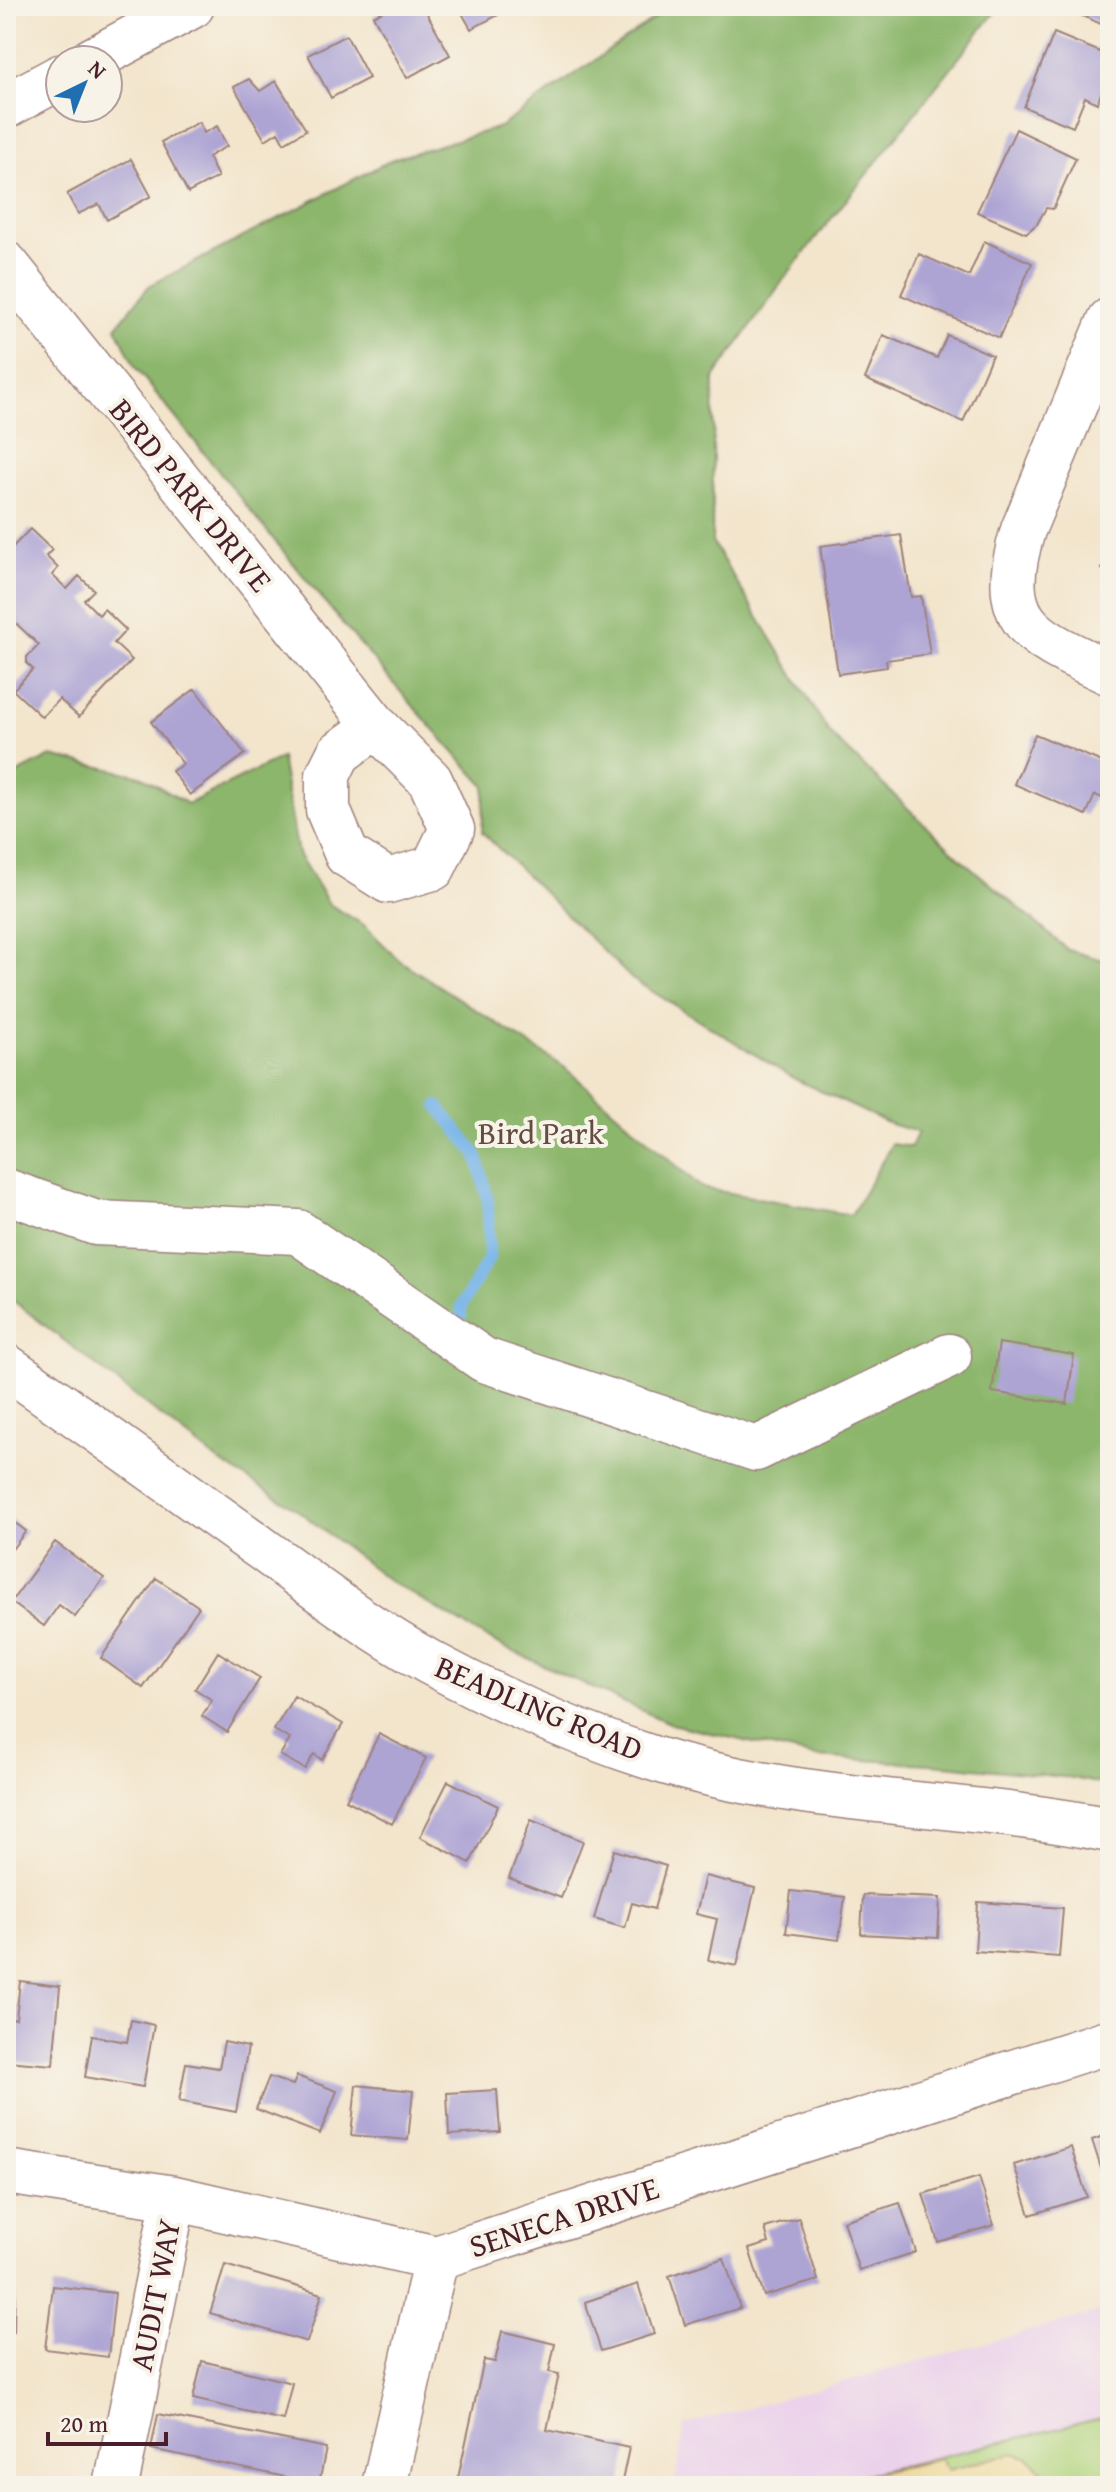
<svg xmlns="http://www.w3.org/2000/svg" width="1116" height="2492" viewBox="0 0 1116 2492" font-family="'Gentium Book Plus',serif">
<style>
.built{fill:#ebd1eb}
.green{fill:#b1d47d;stroke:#7e7a54;stroke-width:2}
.forest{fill:#8cb66c;stroke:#6b6a4c;stroke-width:2}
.sand{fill:#eeda9e;stroke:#9c7c64;stroke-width:2}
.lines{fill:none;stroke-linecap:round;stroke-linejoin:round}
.stream{stroke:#77b4e9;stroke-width:12}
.building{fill:#ada4d4}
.minor-casing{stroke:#9e827c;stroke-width:47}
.minor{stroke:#fff;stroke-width:44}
.labels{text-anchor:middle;stroke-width:8;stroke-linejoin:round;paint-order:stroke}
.street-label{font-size:32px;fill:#4a1f2b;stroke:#f7f3e8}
.park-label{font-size:32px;fill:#644c40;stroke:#f7f3e8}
</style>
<rect width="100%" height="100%" fill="#f7f3e8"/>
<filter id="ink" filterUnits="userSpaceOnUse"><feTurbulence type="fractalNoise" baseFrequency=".0125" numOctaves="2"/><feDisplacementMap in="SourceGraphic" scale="16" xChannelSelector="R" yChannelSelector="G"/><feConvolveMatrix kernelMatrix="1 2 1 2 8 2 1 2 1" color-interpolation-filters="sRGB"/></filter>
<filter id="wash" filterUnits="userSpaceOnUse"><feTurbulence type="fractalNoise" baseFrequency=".006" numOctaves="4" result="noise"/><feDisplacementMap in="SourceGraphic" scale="32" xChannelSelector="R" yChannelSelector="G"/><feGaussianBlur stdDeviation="1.8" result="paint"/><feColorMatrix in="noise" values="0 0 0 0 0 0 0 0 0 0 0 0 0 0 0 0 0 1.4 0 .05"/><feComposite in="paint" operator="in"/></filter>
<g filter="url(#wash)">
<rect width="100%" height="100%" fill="#f3e5cc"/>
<path class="built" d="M1110,2309V2486H674L685,2425Z"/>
<path class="green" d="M1110,2416V2486H831L846,2479Z"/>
<path class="forest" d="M672,6H1000L786,276L714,378L712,542L830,734L961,859L1068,950L1110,962V1786L1073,1778L945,1765L815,1757L671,1724L497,1644L388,1580L296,1509L217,1460L6,1295V779L51,756L141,776L188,804L281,758L298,854L329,904L364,925L399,960L564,1067L702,1188L851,1215L892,1144L911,1147L918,1132L890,1124L795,1079L632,979L482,832L485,786C361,652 249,509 135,367L116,327L149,286L393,159L500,127Z"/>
<path class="sand" d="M1013,2453L1029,2458L1059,2486H848L846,2479L940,2459L948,2470Z"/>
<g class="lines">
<path class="stream" d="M438,1106L477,1155L488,1201L489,1258L462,1305L459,1327"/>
</g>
<g id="blocks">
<path class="building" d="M392,6H423L450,55L407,78L373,16Z
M458,6H493L498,15L471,29Z
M1060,6H1110V28Z
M1054,33L1110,56V71L1097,103L1085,97L1073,127L1024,107Z
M346,35L369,78L331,98L308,55Z
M249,79L260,91L276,81L306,130L284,143L278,132L265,140L234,87Z
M199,122L204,133L217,126L227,146L208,157L218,177L188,193L161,142Z
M1016,129L1076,158L1053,209L1046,208L1037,224L1026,233L977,212Z
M131,159L151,196L107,220L99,204L78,214L67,194Z
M984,241L1032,263L999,338L901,295L919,254L969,276Z
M883,335L937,358L947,335L992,355L963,422L865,379Z
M30,529L52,550L46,556L58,568L52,575L67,589L79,576L94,590L84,600L99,615L104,609L126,630L114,643L132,660L79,717L59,699L42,717L13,690L33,669L27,664V657L39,645L6,614V554Z
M901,535L911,597L921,596L930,654L886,660L887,667L838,674L820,546Z
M1110,552V572L1102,569Z
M195,689L245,754L190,795L172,771L183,764L151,722Z
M1035,734L1109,765L1110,801L1095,795L1086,815L1014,784Z
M999,1343L1074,1355L1067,1404L992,1392Z
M6,1516L26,1531L6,1557Z
M55,1542L104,1578L75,1617L59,1605L44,1626L11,1602Z
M156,1578L199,1607L143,1688L101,1658Z
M218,1652L260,1678L227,1732L202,1716L212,1700L195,1689Z
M294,1696L343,1724L322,1760L314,1754L305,1769L280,1755L290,1739L274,1730Z
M379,1734L426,1758L392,1824L346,1800Z
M448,1781L498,1806L470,1863L420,1837Z
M531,1820L583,1841L561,1898L509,1878Z
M614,1850L666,1866L654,1909L632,1903L625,1928L594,1919Z
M705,1876L755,1888L737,1966L708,1960L717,1919L696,1914Z
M791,1891L845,1897L839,1940L786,1933Z
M863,1895L940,1898L938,1938L861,1934Z
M978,1902L1063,1908L1059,1957L975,1951Z
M20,1981L60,1986L53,2065L6,2061V2018L16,2019Z
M131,2020L154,2025L143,2087L85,2077L92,2036L127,2042Z
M224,2042L248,2047L236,2112L179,2101L186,2063L219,2068Z
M297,2076L337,2091L320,2134L256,2109L269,2077L293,2085Z
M356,2085L413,2091L408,2140L351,2135Z
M497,2090L500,2132L449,2135L447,2093Z
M1110,2134V2185L1107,2187L1092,2140Z
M1071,2147L1087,2197L1030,2215L1014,2165Z
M979,2177L994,2225L938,2242L923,2194Z
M900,2203L916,2252L859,2270L843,2221Z
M799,2218L818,2280L764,2296L749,2249L769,2243L765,2228Z
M724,2258L740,2308L685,2325L669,2276Z
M225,2265L322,2294L307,2342L210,2313Z
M6,2271H15L14,2332L6,2331Z
M638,2284L654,2334L601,2351L585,2302Z
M53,2286L115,2293L108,2357L45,2349Z
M502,2331L555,2344L549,2372L559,2374L547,2430L629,2448L621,2486H467L469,2480L458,2478L484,2360L495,2362Z
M202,2361L292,2383L283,2420L193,2399Z
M158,2414L326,2448L319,2484L151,2449Z"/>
</g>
</g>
<g filter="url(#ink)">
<use href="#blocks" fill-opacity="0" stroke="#9e827c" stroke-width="2"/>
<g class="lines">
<g class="minor-casing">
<path id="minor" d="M92,60L192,6
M6,106L60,77
M6,264L376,726L430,780L452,829L433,868L388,881L347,855L328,810V775L339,753L376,726
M1110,320L1023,530C994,625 1033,637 1110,673
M6,1191L96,1223L298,1232L484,1360L756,1449L949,1356
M6,1366C92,1426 176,1487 261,1548C316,1588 370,1629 429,1662C501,1701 577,1734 655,1759C803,1805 959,1800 1110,1830
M6,2172L174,2198L436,2258L1110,2041
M116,2486L174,2198
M384,2486L436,2258"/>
</g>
<use href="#minor" class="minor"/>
</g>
</g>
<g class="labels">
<g class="street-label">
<text transform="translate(191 495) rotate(51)" y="11">BIRD PARK DRIVE</text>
<text transform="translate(539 1708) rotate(23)" y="11">BEADLING ROAD</text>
<text transform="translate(564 2217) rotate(-18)" y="11">SENECA DRIVE</text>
<text transform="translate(155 2295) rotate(-79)" y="11">AUDIT WAY</text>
</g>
<g class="park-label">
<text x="541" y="1144">Bird Park</text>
</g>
</g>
<rect width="1116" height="2492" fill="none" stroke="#f7f3e8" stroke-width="32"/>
<g transform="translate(84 84) rotate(43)"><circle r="38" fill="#f7f3e8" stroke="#b29e9c" stroke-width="2"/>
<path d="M0-6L14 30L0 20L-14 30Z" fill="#1f6fb2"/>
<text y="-12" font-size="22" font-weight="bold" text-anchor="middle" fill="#4a1f2b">N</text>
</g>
<path d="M48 2432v12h118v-12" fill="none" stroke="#4a1f2b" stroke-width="4"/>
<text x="60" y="2432" font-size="24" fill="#4a1f2b" stroke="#f7f3e8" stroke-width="6" paint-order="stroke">20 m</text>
</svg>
